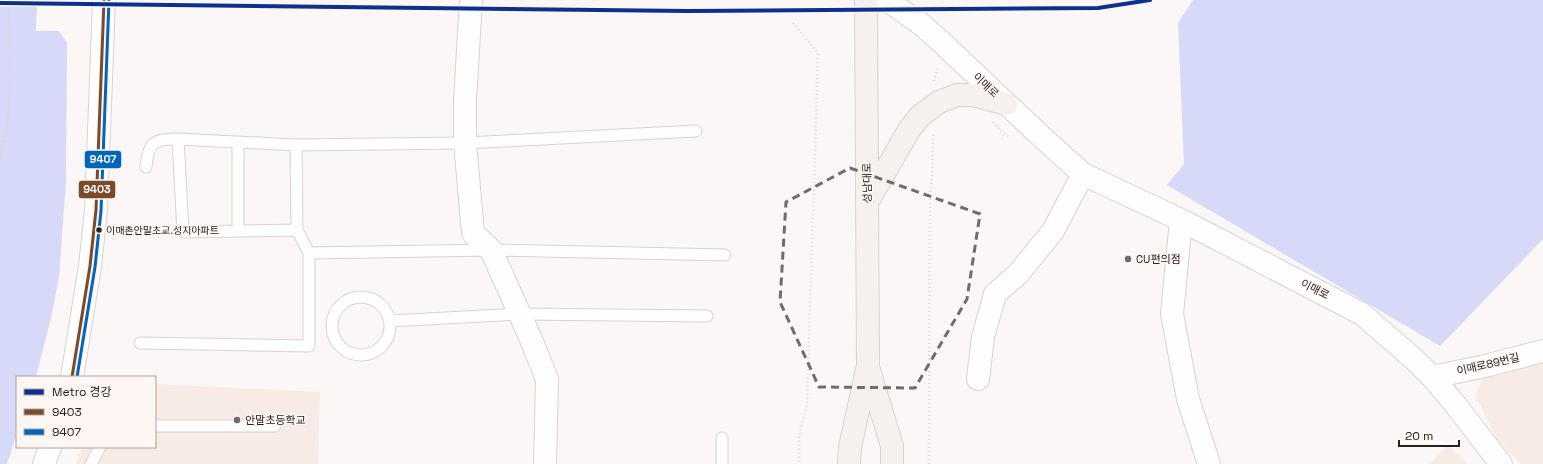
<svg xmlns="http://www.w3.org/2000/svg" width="1543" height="464" viewBox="0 0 1543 464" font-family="'Space Grotesk','Noto Sans KR',sans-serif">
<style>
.built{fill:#f8eae5}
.green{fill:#d6d9f7}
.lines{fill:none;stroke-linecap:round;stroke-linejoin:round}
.lane-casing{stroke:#d7d3d2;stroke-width:13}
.street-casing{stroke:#d7d3d2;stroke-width:24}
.secondary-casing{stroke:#d7d3d2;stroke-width:24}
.primary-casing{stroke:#d6d4d3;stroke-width:24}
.path{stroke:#d8d7d6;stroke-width:2.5;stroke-dasharray:1 3;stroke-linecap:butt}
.lane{stroke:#fefefe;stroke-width:11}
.street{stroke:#fefefe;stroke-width:22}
.secondary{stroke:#fefefe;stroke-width:22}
.primary{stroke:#f6f0ee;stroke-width:22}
.bus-1-casing{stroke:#fef6f3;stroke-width:6}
.bus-2-casing{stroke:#fef6f3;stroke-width:6}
.bus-1{stroke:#7a4b2a;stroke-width:3}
.bus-2{stroke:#0065bd;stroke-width:3}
.metro-1-casing{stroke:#fef6f3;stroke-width:7}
.metro-1{stroke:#0b318f;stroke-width:4}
.marked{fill:none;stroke:#716c6a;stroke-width:3;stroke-dasharray:8 5;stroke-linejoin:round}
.bus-dot{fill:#26211f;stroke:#fef6f3;stroke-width:1.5}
.poi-dot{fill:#716c6a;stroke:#fef6f3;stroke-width:1.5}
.labels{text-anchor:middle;stroke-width:3;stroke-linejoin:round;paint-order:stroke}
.bus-label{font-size:10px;fill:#26211f;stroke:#fef6f3;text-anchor:start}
.street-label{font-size:11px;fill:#26211f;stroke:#fef6f3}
.poi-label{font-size:11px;fill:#26211f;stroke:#fef6f3;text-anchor:start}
.line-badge{stroke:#fef6f3;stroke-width:1.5}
.badge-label{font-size:11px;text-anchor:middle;font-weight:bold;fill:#fff}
</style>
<rect width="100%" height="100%" fill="#fbf7f6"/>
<path class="built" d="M1543,362V464H1521L1496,438L1476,396L1483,377Z
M155,384L320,392L318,464H76L82,447H155Z
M1448,445L1468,464H1430Z"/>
<path class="green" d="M0,0H37L36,31H59L67,43L66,182L59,277L51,318L36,377H17V433L7,464H0Z
M1193,0H1543V239L1440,346L1167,185L1184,164L1178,23Z"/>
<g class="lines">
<g class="lane-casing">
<path id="lane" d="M238,142V231
M296,145L465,143L696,131
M146,167C148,143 154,138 178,139
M297,230L183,232L178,139L296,145L297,230L309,253
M332 326a29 29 0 1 1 58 0a29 29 0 1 1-58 0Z
M390,321L519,314L707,316
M140,343L309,346V253L491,250L725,255
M155,426H275
M722,438V464
M91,464L100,447"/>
</g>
<g class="street-casing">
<path id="street" d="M471,0L465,101V143L473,233L491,250L530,337L547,379L545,464
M887,0L922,25L938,39L1045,140L1083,174L1181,220L1362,314L1415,360L1432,377L1454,403L1501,464
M1181,220L1172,314L1188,399L1209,464
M1432,377L1481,367L1543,351
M978,379L983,337L995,294L1018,274L1053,231L1083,174"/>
</g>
<g class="secondary-casing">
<path id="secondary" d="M72,377L90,266L96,210L104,0
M44,464L50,447"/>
</g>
<g class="primary-casing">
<path id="primary" d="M868,201L909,130L920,116L939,102L957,95H973L1006,104
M868,367L892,446V464
M849,464L850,447L868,365L866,0"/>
</g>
<path class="path" d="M793,23L818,53L807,404L799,437V464
M934,81L937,69
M993,122L1004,134L1008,136
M0,157C14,105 11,53 8,0
M929,464L930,195C934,174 931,153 934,133"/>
<use href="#lane" class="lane"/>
<use href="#street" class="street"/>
<use href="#secondary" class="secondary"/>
<use href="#primary" class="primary"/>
<g class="bus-1-casing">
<path id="bus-1" d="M72,377L90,266L96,210L104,0"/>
</g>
<g class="bus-2-casing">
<path id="bus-2" d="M77,377L95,267L101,211L109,0"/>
</g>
<use href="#bus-1" class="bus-1"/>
<use href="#bus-2" class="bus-2"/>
<g class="metro-1-casing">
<path id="metro-1" d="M0,3L688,11L1098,8L1150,0"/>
</g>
<use href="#metro-1" class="metro-1"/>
</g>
<path class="marked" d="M850,168L980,214L967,299L915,388L819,387L780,302L786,202Z"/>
<circle class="bus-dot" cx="99" cy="230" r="3.5"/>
<g class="poi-dot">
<circle cx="1128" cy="259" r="4"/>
<circle cx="237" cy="420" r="4"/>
</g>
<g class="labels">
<g class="bus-label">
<text x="106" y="234">이매촌안말초교.성지아파트</text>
</g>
<g class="street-label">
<text transform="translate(986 85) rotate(43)" y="4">이매로</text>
<text transform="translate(867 183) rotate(-91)" y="4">성남대로</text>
<text transform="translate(1315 289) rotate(27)" y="4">이매로</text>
<text transform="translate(1488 364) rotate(-13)" y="4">이매로89번길</text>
</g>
<g class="poi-label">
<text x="1136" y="263">CU편의점</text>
<text x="245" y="424">안말초등학교</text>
</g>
</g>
<g class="line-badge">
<rect x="84" y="150" width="38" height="19" rx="4" fill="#0065bd"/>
<rect x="78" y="180" width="38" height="19" rx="4" fill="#7a4b2a"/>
</g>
<g class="badge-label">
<text x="103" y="163">9407</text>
<text x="97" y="193">9403</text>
</g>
<rect x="16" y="376" width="140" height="72" fill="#fef6f3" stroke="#a8a19e"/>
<rect x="24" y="389" width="20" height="6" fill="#0b318f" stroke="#a8a19e"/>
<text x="52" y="396" font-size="12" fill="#26211f">Metro 경강</text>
<rect x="24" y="409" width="20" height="6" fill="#7a4b2a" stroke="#a8a19e"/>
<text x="52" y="416" font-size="12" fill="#26211f">9403</text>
<rect x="24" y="429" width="20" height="6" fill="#0065bd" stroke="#a8a19e"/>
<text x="52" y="436" font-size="12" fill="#26211f">9407</text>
<path d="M1399 440v6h60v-6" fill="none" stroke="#26211f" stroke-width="2"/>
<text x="1405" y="440" font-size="12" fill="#26211f" stroke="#fef6f3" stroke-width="3" paint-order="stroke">20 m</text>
</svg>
